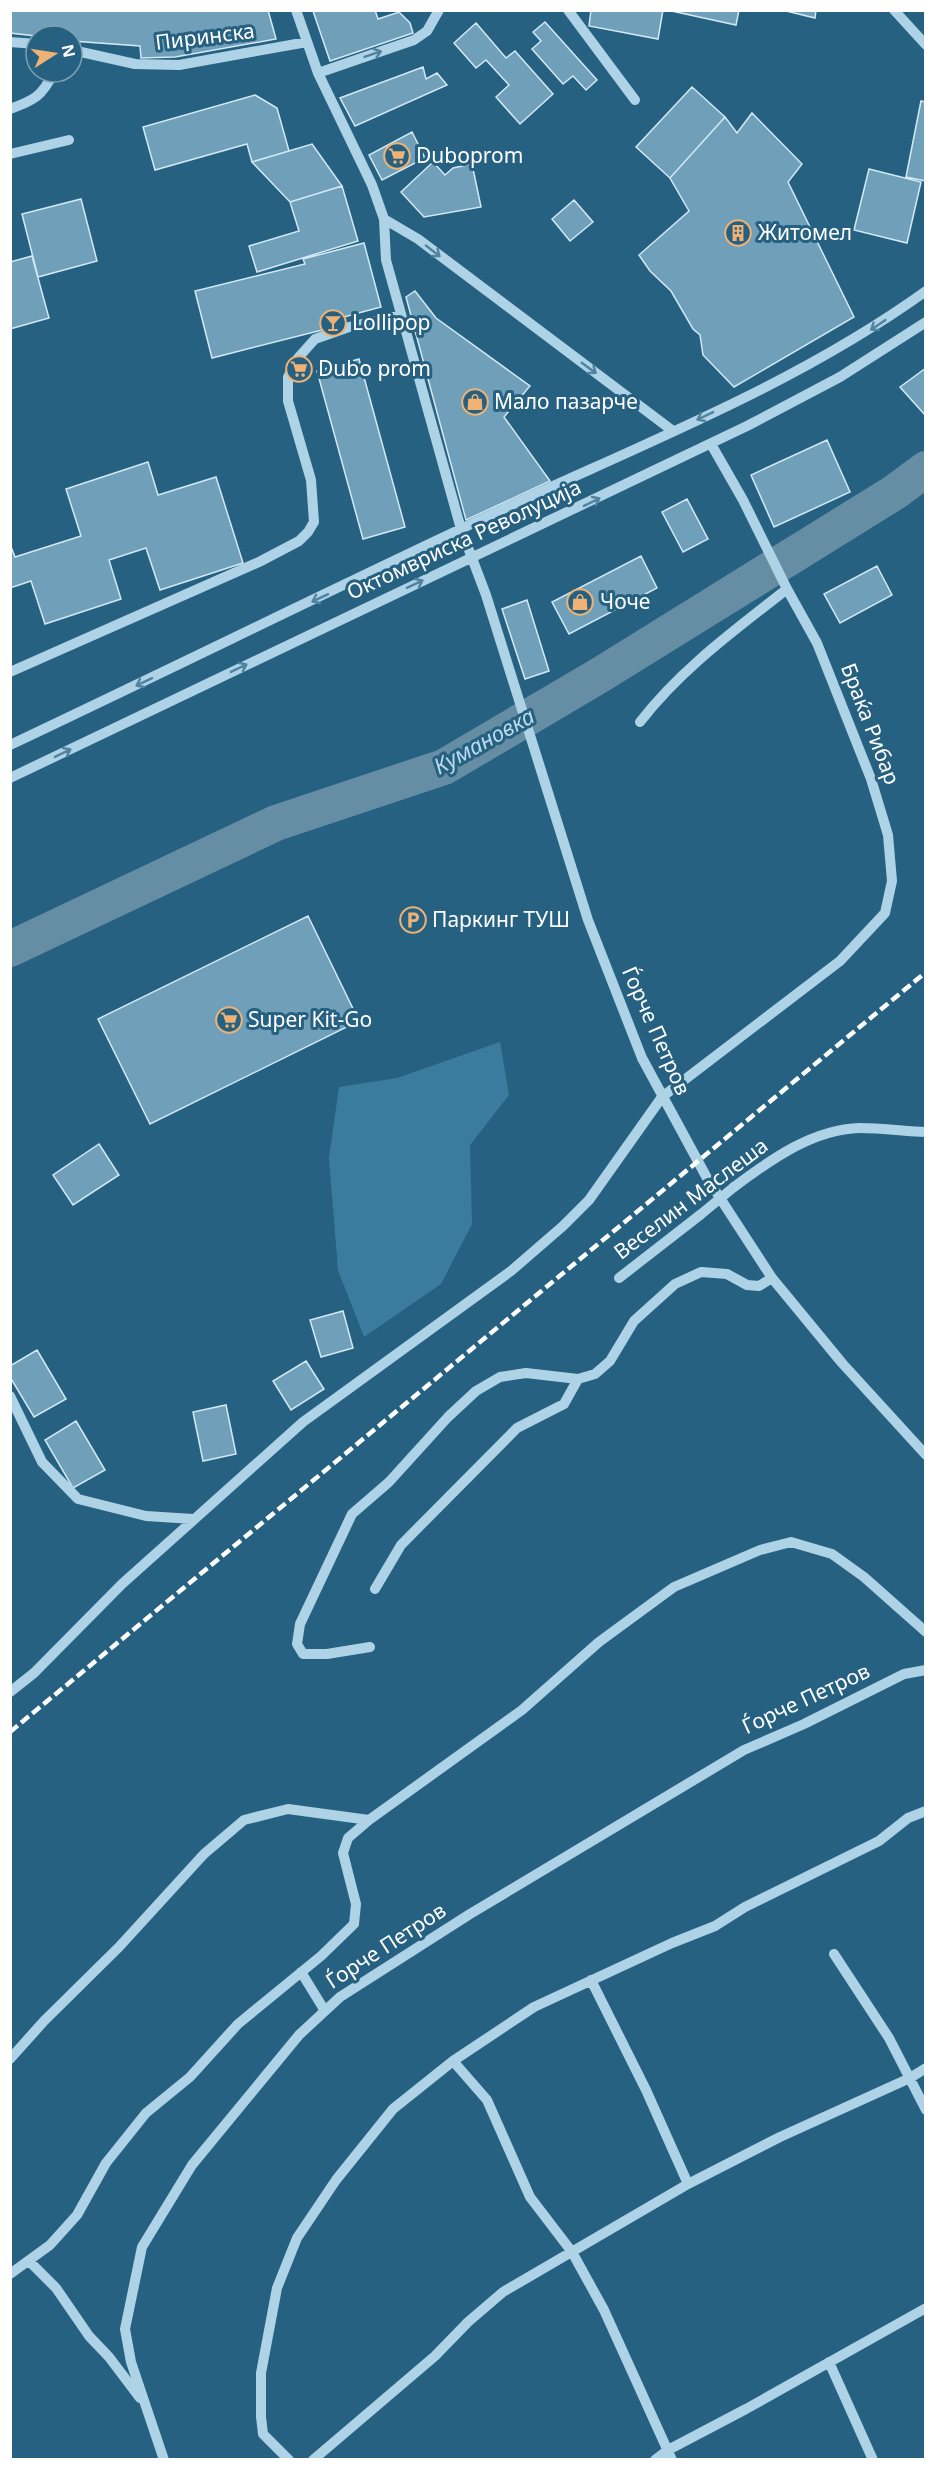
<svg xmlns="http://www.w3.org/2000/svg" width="936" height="2470" viewBox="0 0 936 2470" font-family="'Noto Sans',sans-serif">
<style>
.green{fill:#3b7c9e}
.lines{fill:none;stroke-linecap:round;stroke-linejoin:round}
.river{stroke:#658da3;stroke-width:36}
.building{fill:#6f9fb9;stroke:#d2e9f5;stroke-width:1.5}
.minor{stroke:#aed3e6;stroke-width:10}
.rail{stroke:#fff;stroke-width:4.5;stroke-dasharray:10 4.5;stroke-linecap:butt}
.minor-bridge{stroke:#aed3e6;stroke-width:10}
.oneway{stroke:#50839f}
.labels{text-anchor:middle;stroke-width:6;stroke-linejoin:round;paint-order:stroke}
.street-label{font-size:21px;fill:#fff;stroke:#276181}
.poi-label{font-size:21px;fill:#fff;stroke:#276181;text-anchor:start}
.water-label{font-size:22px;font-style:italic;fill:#badcee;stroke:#276181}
</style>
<rect width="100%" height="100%" fill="#276181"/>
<path class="green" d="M500,1042L509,1095L470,1145L472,1224L441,1284L364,1337L338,1270L329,1158L339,1087L397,1078Z"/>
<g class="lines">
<path class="river" d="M10,949L276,823L444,767L600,675L895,492L926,469"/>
</g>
<path class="building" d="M10,10H268L276,39L175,57L141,58L140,46L72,41V36H36L10,33Z
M375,10L378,19L399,12L410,23L413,33L330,61L313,11Z
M591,10H663L658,39L589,26Z
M667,10H739L736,25Z
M782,10H816L815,18Z
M545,22L597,80L586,90L573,76L563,84L532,49L541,41L533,32Z
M476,23L506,58L515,51L553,94L520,124L496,97L509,85L486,60L476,68L454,43Z
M423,67L426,79L437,73L447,85L355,126L340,98Z
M692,87L725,117L670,178L636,147Z
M255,95L277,108L289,151L252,162L247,144L155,170L143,127Z
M921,101L926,102V181L906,177Z
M752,113L802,164L788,182L854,317L734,387L703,355L700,335L693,329L671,291L650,271L639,255L689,211L670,178L725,117L737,133Z
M412,132L425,158L382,180L369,155Z
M312,144L342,186L290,202L252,162Z
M433,162L445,175L453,168L472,164L481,207L424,217L401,192Z
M869,169L921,182L907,243L854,230Z
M342,186L358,241L257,272L249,246L299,231L290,202Z
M81,199L97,261L38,277L22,214Z
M574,200L593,222L570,241L552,219Z
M364,243L381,307L340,318L342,325L212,358L195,291L305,264L303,259Z
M32,256L49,318L10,329V262Z
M415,291L436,318L530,386L504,417L550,481L466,520L406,297Z
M359,359L405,527L363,539L317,371Z
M926,368V416L900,387Z
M827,440L850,492L774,527L751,475Z
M148,462L158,495L216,477L243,563L160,590L146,548L109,560L121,599L45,624L31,581L10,588V544L15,557L81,536L66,489Z
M687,499L708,539L683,552L662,512Z
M641,556L657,588L569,634L552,602Z
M877,566L892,595L840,623L824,594Z
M527,600L549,671L525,679L502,609Z
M308,916L359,1021L150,1124L98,1019Z
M99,1144L119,1175L73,1205L53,1175Z
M343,1311L353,1348L321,1357L310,1320Z
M37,1350L66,1399L34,1417L10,1377V1366Z
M306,1361L324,1389L291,1410L273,1381Z
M226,1405L236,1454L203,1461L193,1412Z
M76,1421L105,1470L73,1488L45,1440Z"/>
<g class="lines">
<path class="minor" d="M296,10L318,73L372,185L384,219L386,260L461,529L486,595L588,920L642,1058L707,1178L772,1278L842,1363L926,1455
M568,10L635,100
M894,10L926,45
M10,42L36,44
M72,50L135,64L179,65L307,42
M318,73L414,40L427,31L439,10
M10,109C35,100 42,96 54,72
M10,154L69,140
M384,219L418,239L673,431
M10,672L259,562L299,541L308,532L314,522L311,480L288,401V377L298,358L315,339L349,327L400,315
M640,722C681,669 735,630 787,589
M10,745C179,665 347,582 516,503C655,439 801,381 926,291
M10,778L747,426L840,377L926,322
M734,1187C770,1160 813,1129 860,1128C881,1128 904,1131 926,1132
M619,1278L700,1215
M10,1396L42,1462L78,1499L146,1516L193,1519
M375,1589L401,1545L517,1428L564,1404L578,1379
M370,1647L327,1654H303L297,1644L300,1624L352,1514L389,1482L448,1417L476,1391L500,1377L526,1373L578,1379L595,1374L610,1361L634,1321L675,1284L701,1272L727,1274L747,1285L759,1286L772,1278
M10,1692L34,1673L122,1584L303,1422L511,1271L563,1226L589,1200L662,1097L840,961L885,913L892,881L888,835L871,779L817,643L787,589L743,500L711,444
M834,1954L889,2038L926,2110
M301,1972L325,2011
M591,1980L646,2090L688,2184
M10,2059L44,2021L119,1947L204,1854L244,1820L288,1809L369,1820
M453,2061L487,2100L530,2197L572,2252L604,2310L672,2460
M29,2261L56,2288L89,2336L109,2357L140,2398
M10,2274L50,2245L77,2215L106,2163L146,2113L190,2077L238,2024L321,1956L354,1924L356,1904L343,1853L348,1838L369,1820L522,1710L599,1642L674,1587L760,1550L791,1542L832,1554L864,1577L926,1632
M829,2362L873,2460
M164,2460L131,2362L125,2329L142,2247L192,2165L299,2035L340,1997L470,1914L744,1750L804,1724L904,1674L926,1670
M289,2460L263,2434L261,2417V2373L277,2288L297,2238L336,2180L393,2109L453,2061L534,2007L672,1943L715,1926L745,1907L879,1841L908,1818L926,1811
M313,2460L435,2356L468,2322L503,2292L688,2184L780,2137L910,2078L926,2068
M655,2460L668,2450L746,2409L926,2308"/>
<path class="rail" d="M10,1732L926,972"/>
<path class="minor-bridge" d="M700,1215L734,1187"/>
</g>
<defs><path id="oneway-shaft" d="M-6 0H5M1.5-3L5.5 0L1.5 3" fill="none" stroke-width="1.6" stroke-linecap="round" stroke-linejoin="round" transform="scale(1.5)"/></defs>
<g class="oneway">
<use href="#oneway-shaft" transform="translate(373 54) rotate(-19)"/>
<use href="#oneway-shaft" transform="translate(433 251) rotate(38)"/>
<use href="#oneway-shaft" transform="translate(878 325) rotate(146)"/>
<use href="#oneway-shaft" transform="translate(589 368) rotate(36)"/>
<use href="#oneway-shaft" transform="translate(705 416) rotate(154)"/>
<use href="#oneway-shaft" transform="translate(592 502) rotate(-26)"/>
<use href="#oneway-shaft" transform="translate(415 584) rotate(-25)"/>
<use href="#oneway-shaft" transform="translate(320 598) rotate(155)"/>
<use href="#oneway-shaft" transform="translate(239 668) rotate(-26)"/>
<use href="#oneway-shaft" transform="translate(144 682) rotate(155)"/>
<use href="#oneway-shaft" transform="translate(63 753) rotate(-26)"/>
</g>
<defs>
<g id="supermarket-ring" transform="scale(1.35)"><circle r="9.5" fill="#276181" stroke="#efb274" stroke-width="1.5"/><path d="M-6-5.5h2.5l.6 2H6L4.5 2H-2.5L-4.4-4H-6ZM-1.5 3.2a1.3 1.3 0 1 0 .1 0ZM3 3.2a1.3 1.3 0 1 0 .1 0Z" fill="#efb274"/></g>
<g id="building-ring" transform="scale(1.35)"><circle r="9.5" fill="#276181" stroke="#efb274" stroke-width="1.5"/><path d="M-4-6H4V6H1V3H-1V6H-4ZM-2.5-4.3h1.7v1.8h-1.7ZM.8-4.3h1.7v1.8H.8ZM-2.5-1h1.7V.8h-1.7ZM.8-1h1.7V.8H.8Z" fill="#efb274"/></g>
<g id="bar-ring" transform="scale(1.35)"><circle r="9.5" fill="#276181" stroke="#efb274" stroke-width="1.5"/><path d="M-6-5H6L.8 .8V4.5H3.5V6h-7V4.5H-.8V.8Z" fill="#efb274"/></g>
<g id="shop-ring" transform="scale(1.35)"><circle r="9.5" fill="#276181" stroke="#efb274" stroke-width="1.5"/><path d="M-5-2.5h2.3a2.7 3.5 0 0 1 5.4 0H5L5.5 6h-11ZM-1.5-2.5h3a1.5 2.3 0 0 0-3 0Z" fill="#efb274"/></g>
<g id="parking-ring" transform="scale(1.35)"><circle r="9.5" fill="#276181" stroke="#efb274" stroke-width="1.5"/><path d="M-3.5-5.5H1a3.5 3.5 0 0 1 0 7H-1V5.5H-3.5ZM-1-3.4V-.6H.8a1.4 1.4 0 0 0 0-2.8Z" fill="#efb274"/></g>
</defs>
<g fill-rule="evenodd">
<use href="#supermarket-ring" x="397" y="156"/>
<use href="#building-ring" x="738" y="233"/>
<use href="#bar-ring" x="333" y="323"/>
<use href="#supermarket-ring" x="299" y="369"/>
<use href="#shop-ring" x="475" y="402"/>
<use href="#shop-ring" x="580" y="602"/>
<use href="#parking-ring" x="413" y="920"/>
<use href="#supermarket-ring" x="229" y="1020"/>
</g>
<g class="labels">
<g class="street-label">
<text transform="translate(205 37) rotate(-7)" y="7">Пиринска</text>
<text transform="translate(464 540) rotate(-25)" y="7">Октомвриска Револуција</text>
<text transform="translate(870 724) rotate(69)" y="7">Браќа Рибар</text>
<text transform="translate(656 1031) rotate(66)" y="7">Ѓорче Петров</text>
<text transform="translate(691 1199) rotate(-37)" y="7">Веселин Маслеша</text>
<text transform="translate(806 1699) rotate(-25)" y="7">Ѓорче Петров</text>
<text transform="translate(386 1946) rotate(-33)" y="7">Ѓорче Петров</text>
</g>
<g class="poi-label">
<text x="416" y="163">Duboprom</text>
<text x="758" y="240">Житомел</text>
<text x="352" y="330">Lollipop</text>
<text x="318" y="376">Dubo prom</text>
<text x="494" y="409">Мало пазарче</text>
<text x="600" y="609">Чоче</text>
<text x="432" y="927">Паркинг ТУШ</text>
<text x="248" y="1027">Super Kit-Go</text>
</g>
<g class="water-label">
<text transform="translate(484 741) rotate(-29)" y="8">Кумановка</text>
</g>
</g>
<rect width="936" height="2470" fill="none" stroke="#ffffff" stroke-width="24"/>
<g transform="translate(54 54) rotate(78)"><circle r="28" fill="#276181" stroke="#7da0b3" stroke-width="1.5"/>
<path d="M0-4.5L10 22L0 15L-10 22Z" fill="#efb274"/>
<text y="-9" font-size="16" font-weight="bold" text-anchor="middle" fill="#ffffff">N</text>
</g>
</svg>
